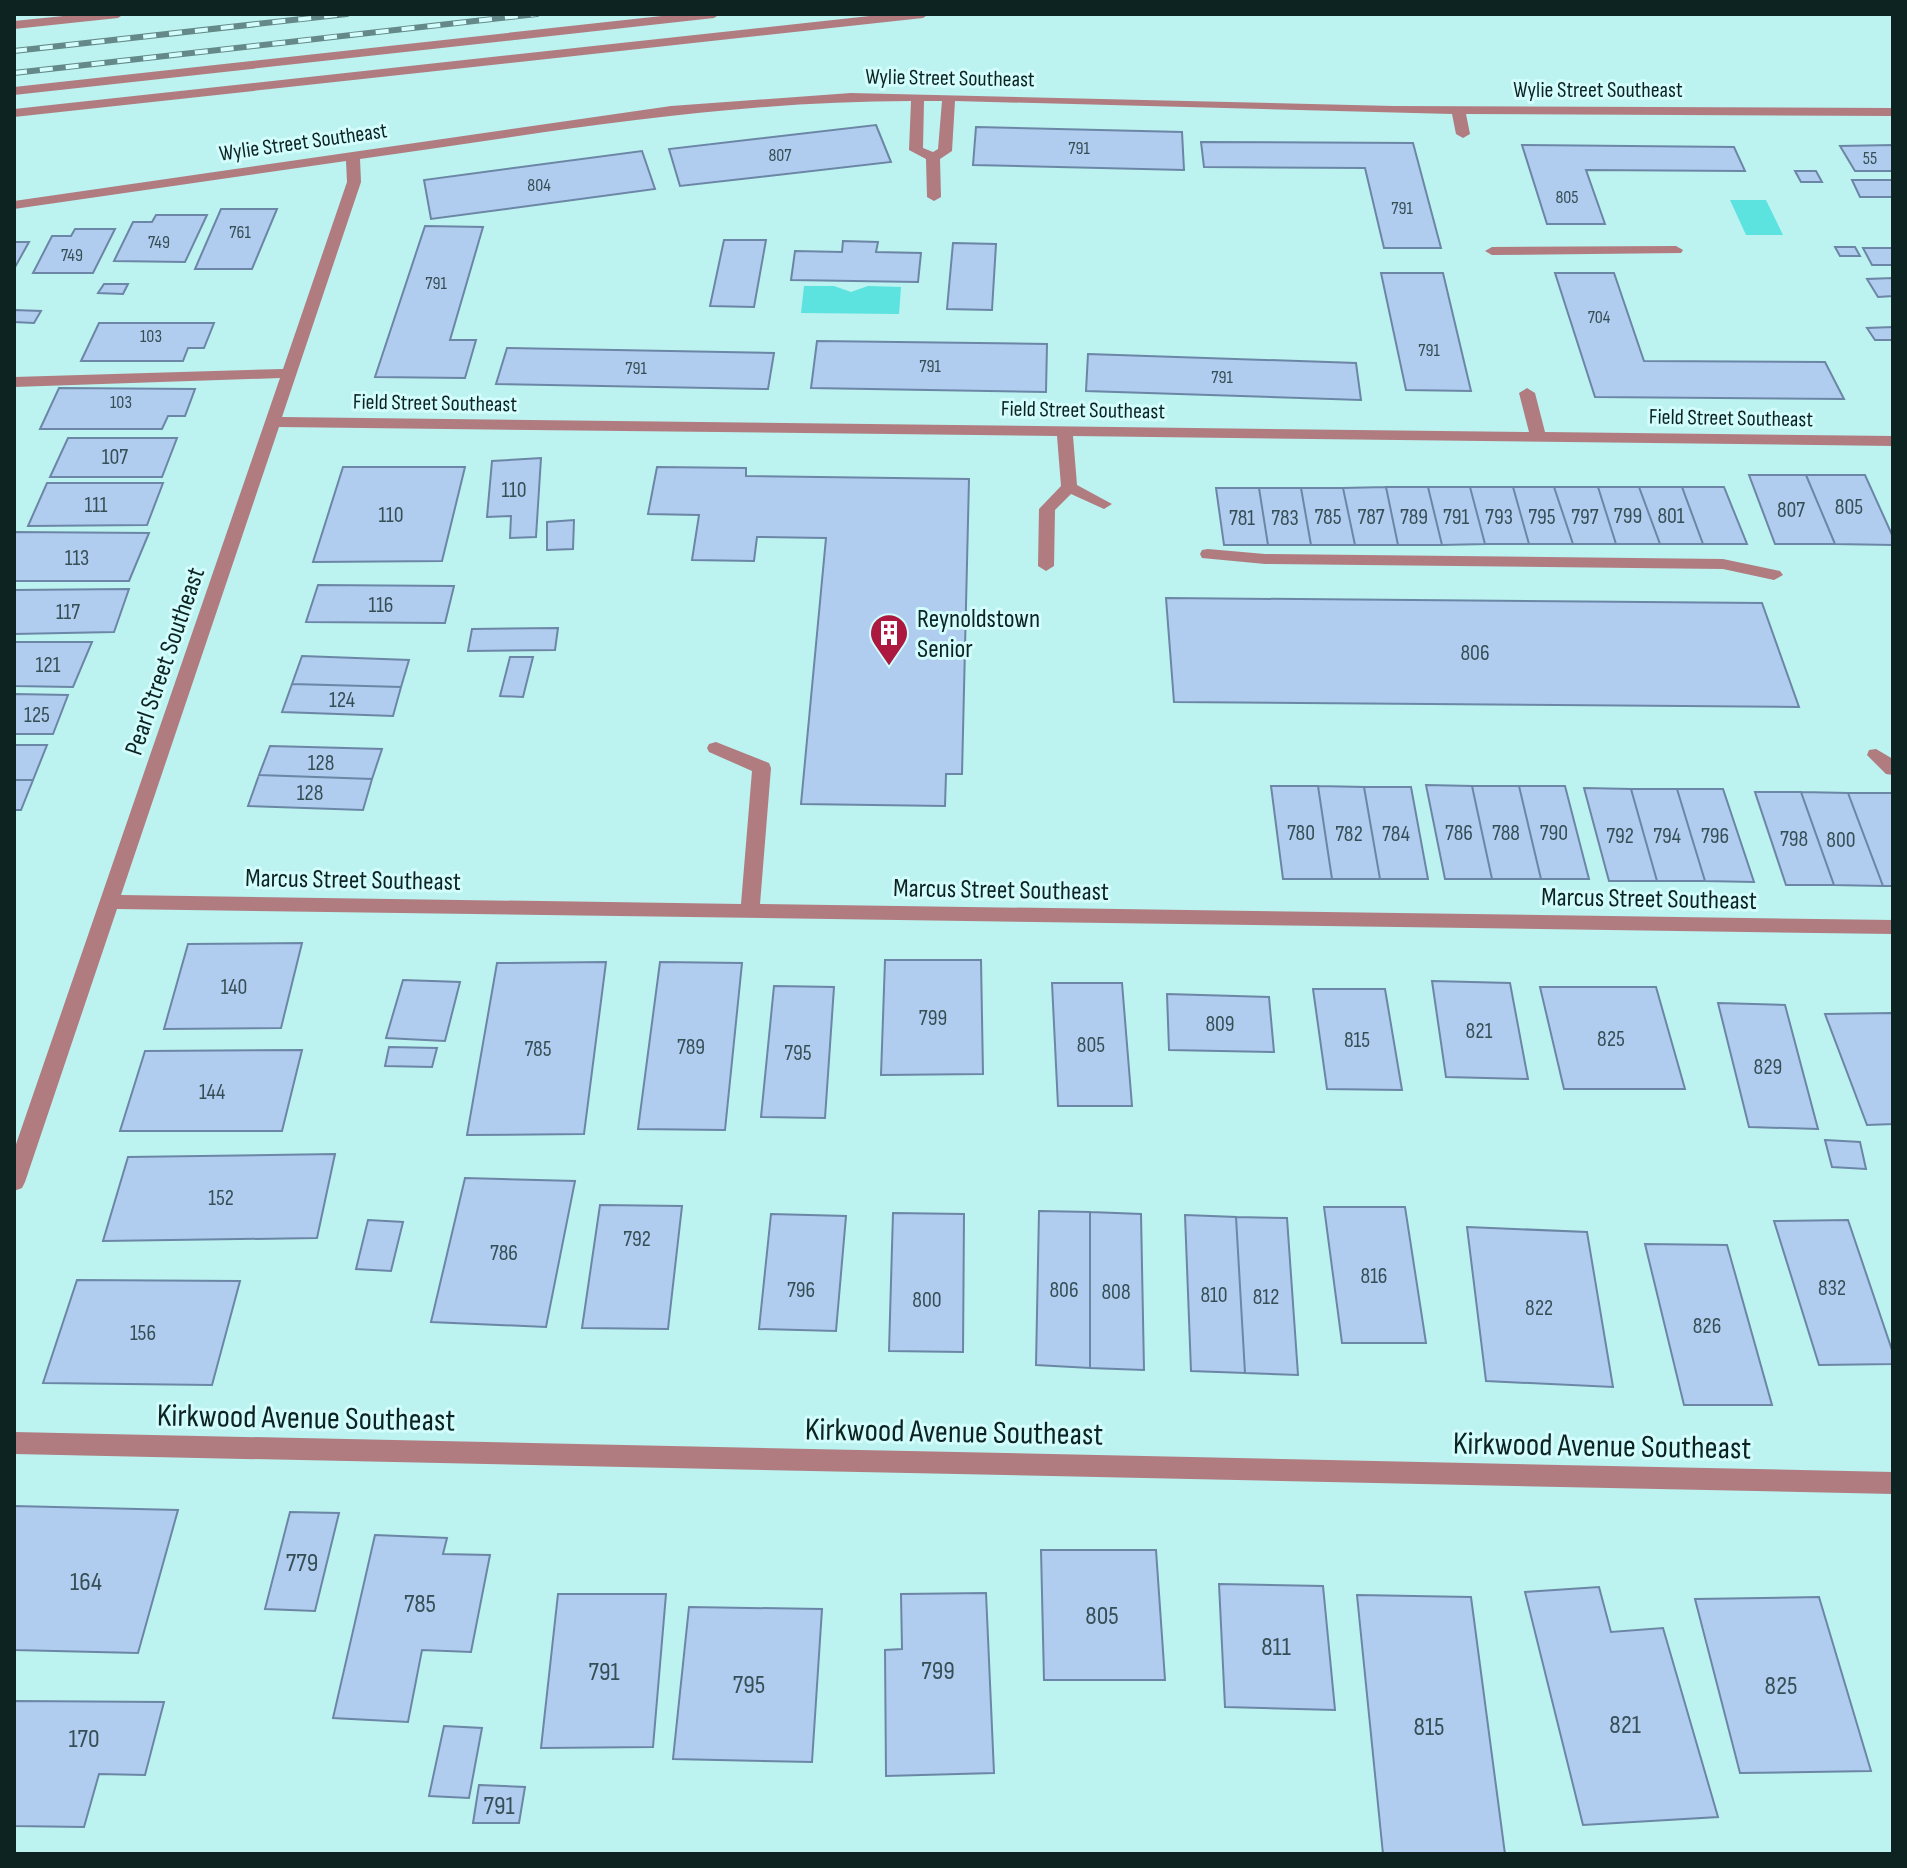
<svg xmlns="http://www.w3.org/2000/svg" width="1907" height="1868" viewBox="0 0 1907 1868" font-family="'Sofia Sans Condensed',sans-serif">
<style>
.water{fill:#5ce2df}
.building{fill:#b0cdf0;stroke:#6c86a5;stroke-width:2}
.lines{fill:none;stroke-linecap:round;stroke-linejoin:round}
.minor{fill:#b07c80;fill-rule:evenodd}
.rail-casing{stroke:#648988;stroke-width:6}
.rail{stroke:#d2fdfc;stroke-width:4;stroke-dasharray:13;stroke-linecap:butt}
.labels{text-anchor:middle;stroke-width:6;stroke-linejoin:round;paint-order:stroke}
.far-number-label{font-size:18px;fill:#364e56}
.far-street-label{font-size:22px;fill:#0d2322;stroke:#d2fdfc}
.number-label{font-size:22px;fill:#364e56}
.poi-label{font-size:26px;fill:#0d2322;stroke:#d2fdfc;text-anchor:start}
.street-label{font-size:26px;fill:#0d2322;stroke:#d2fdfc}
.near-number-label{font-size:26px;fill:#364e56}
.near-street-label{font-size:32px;fill:#0d2322;stroke:#d2fdfc}
</style>
<rect width="100%" height="100%" fill="#bcf2f0"/>
<path class="water" d="M1730,200H1766L1783,235H1746Z
M804,286H834L851,292L868,286L901,287L899,314L801,313Z"/>
<path class="building" d="M876,125L891,162L680,186L669,149Z
M976,127L1182,132L1184,170L973,165Z
M1201,142L1413,143L1441,248H1384L1365,168L1204,167Z
M1522,145L1734,147L1745,171L1586,170L1605,224H1547Z
M1893,145V171H1855L1840,146Z
M642,151L655,189L431,219L424,180Z
M1795,171H1816L1822,182H1801Z
M1852,180H1893V197H1860Z
M221,209H277L252,269H195Z
M156,215H207L185,262L114,261L133,222H152Z
M425,226L483,227L450,340H476L465,378L375,377Z
M75,229H115L93,273H33L52,236H71Z
M724,240H766L754,307L710,306Z
M843,241L878,242L876,252L921,253L918,282L791,280L795,251L842,252Z
M14,242H29L14,269Z
M953,243L996,244L992,310L947,309Z
M1835,247H1855L1860,256H1840Z
M1863,248H1893V265H1872Z
M1381,273H1443L1471,391L1406,390Z
M1555,273H1614L1644,361L1825,362L1844,399L1595,397Z
M1893,278V296L1878,297L1867,279Z
M104,284H128L123,294L98,293Z
M14,310L41,311L34,323L14,322Z
M99,323H214L204,348H188L183,361H81Z
M1893,327V340H1875L1867,328Z
M817,341L1047,344L1046,392L811,388Z
M507,348L774,353L768,389L496,384Z
M1088,354L1356,363L1361,400L1086,391Z
M59,388L195,389L185,416H168L162,429H40Z
M68,438H177L162,477H50Z
M541,458L536,537L510,538L511,516L487,517L492,461Z
M343,467H465L442,561L313,562Z
M657,467L746,468V476L969,479L962,774H946L945,806L801,804L826,538L757,537L754,561L692,560L699,515L648,514Z
M1749,475H1806L1835,544H1775Z
M1806,475H1865L1893,537V545L1835,544Z
M47,483H163L147,525L28,526Z
M1386,487L1398,545H1355L1343,488Z
M1386,487H1428L1442,545H1398Z
M1428,487H1470L1485,544L1442,545Z
M1470,487H1513L1529,544H1485Z
M1513,487H1554L1573,544H1529Z
M1554,487H1598L1616,544H1573Z
M1598,487H1639L1660,544H1616Z
M1639,487H1682L1703,544H1660Z
M1682,487H1724L1747,544H1703Z
M1216,488H1259L1268,545H1224Z
M1259,488H1301L1311,545H1268Z
M1301,488H1343L1355,545H1311Z
M574,520L573,549L547,550V522Z
M14,533V532L149,533L129,581H14Z
M318,585L454,586L445,623L306,622Z
M129,589L114,632L14,634V590Z
M1166,598L1762,603L1799,707L1174,702Z
M558,628L555,650L468,651L472,629Z
M14,642H92L73,687L14,686Z
M302,656L409,660L401,687L292,684Z
M510,657H533L523,697L500,696Z
M292,684L401,687L393,716L282,712Z
M14,694L68,695L53,734H14Z
M14,745H47L33,780H14Z
M270,746L382,749L372,779L259,775Z
M259,775L372,779L363,810L248,806Z
M14,780H33L21,810H14Z
M1426,785L1472,786L1492,879H1445Z
M1271,786H1318L1332,879H1283Z
M1318,786L1364,787L1380,879H1332Z
M1472,786H1519L1541,879H1492Z
M1519,786H1565L1589,879H1541Z
M1364,787H1411L1428,879H1380Z
M1584,788L1631,789L1657,881H1609Z
M1631,789H1677L1705,881H1657Z
M1677,789H1723L1754,882L1705,881Z
M1755,792H1801L1834,885H1786Z
M1801,792L1848,793L1883,886L1834,885Z
M1848,793H1893V886H1883Z
M302,943L281,1028L164,1029L188,944Z
M885,960H981L983,1074L881,1075Z
M606,962L584,1134L467,1135L497,963Z
M660,962L742,963L725,1130L638,1129Z
M403,980L460,982L445,1041L386,1038Z
M1432,981L1510,983L1528,1079L1446,1077Z
M1052,983H1122L1132,1106H1058Z
M774,986L834,987L825,1118L761,1117Z
M1540,987H1656L1685,1089H1564Z
M1313,989H1385L1402,1090L1327,1089Z
M1167,994L1269,997L1274,1052L1169,1050Z
M1718,1003L1785,1005L1818,1129L1749,1127Z
M1893,1013V1124L1867,1125L1825,1014Z
M389,1047L437,1048L432,1067L385,1066Z
M302,1050L282,1131H120L145,1051Z
M1825,1140L1860,1142L1866,1169L1832,1167Z
M335,1154L317,1238L103,1241L128,1157Z
M465,1178L575,1181L546,1327L431,1322Z
M600,1205L682,1206L668,1329L582,1328Z
M1324,1207H1405L1426,1343H1342Z
M1039,1211L1090,1212V1368L1036,1365Z
M1090,1212L1141,1214L1144,1370L1090,1368Z
M893,1213L964,1214L963,1352L889,1351Z
M771,1214L846,1216L836,1331L759,1329Z
M1185,1215L1236,1217L1245,1373L1191,1371Z
M1236,1217L1287,1218L1298,1375L1245,1373Z
M368,1220L403,1222L391,1271L356,1269Z
M1848,1220L1893,1353V1364L1819,1365L1774,1221Z
M1467,1227L1587,1232L1613,1387L1486,1381Z
M1645,1244L1727,1245L1772,1405H1684Z
M77,1280L240,1281L212,1385L43,1383Z
M14,1506L178,1510L138,1653L14,1650Z
M290,1512L339,1513L315,1611L265,1609Z
M375,1535L447,1538L443,1554L490,1555L471,1652L422,1650L408,1722L333,1718Z
M1041,1550H1156L1165,1680H1044Z
M1219,1584L1323,1586L1335,1710L1225,1707Z
M1599,1587L1611,1632L1663,1628L1718,1817L1583,1825L1525,1592Z
M986,1593L994,1773L886,1776L885,1650L902,1649L901,1594Z
M558,1594H666L653,1747L541,1748Z
M1357,1595L1471,1597L1505,1854H1383Z
M1819,1597L1871,1771L1740,1773L1695,1599Z
M689,1607L822,1609L812,1762L673,1759Z
M14,1701L164,1702L145,1775L99,1774L84,1827L14,1826Z
M444,1726L482,1728L469,1798L429,1796Z
M479,1785L525,1787L519,1823H473Z"/>
<g class="lines">
<path class="minor" d="M83,14H124L118,18L14,29V21Z
M680,14H720L714,18L14,95V87Z
M888,14H929L923,18L14,117V109Z
M851,93L1393,106L1893,108V116L1466,114L1470,134L1463,138L1456,134L1452,114L955,101L952,151L940,159L941,197L934,201L927,197L926,159L909,150L911,101C726,101 543,133 360,159L361,182L282,417L1529,432L1519,393L1527,388L1535,393L1545,432L1893,436V446L1073,436L1077,485L1112,504L1104,509L1071,494L1055,510L1054,566L1046,571L1038,566L1039,509L1061,486L1057,436L279,427L121,895L741,904L752,771L709,752L707,748L709,744L716,742L769,763L771,768L760,904L1893,920V934L117,909L25,1182L22,1188L14,1191V1150L280,378L14,387V377L283,369L347,182L346,161L14,209V201L671,106ZM924,101H942L938,149L933,152L923,148Z
M1676,246L1683,250L1681,253L1492,255L1485,251L1492,247Z
M1208,549L1265,554L1723,559L1780,571L1783,575L1774,580L1723,569L1265,564L1202,558L1200,554L1202,550Z
M1876,749L1893,759V775L1886,774L1867,755L1869,750Z
M14,1432L1893,1472V1494L14,1454Z"/>
<g class="rail-casing">
<path id="rail" d="M14,51L347,14
M14,73L537,14"/>
</g>
<use href="#rail" class="rail"/>
</g>
<defs>
<g id="building-pin" transform="scale(2)"><path d="M0 17L-7.5 6A9.5 9.5 0 1 1 7.5 6Z" fill="#ac1840" stroke="#d2fdfc"/><path d="M-4-6H4V6H1V3H-1V6H-4ZM-2.5-4.3h1.7v1.8h-1.7ZM.8-4.3h1.7v1.8H.8ZM-2.5-1h1.7V.8h-1.7ZM.8-1h1.7V.8H.8Z" fill="#fff"/></g>
</defs>
<g fill-rule="evenodd">
<use href="#building-pin" x="889" y="633"/>
</g>
<g class="labels">
<g class="far-number-label">
<text x="1079" y="154">791</text>
<text x="780" y="161">807</text>
<text x="1870" y="164">55</text>
<text x="539" y="191">804</text>
<text x="1567" y="203">805</text>
<text x="1402" y="214">791</text>
<text x="240" y="238">761</text>
<text x="159" y="248">749</text>
<text x="72" y="261">749</text>
<text x="436" y="289">791</text>
<text x="1599" y="323">704</text>
<text x="151" y="342">103</text>
<text x="1429" y="356">791</text>
<text x="930" y="372">791</text>
<text x="636" y="374">791</text>
<text x="1222" y="383">791</text>
<text x="121" y="408">103</text>
</g>
<g class="far-street-label">
<text transform="translate(950 77) rotate(1)" y="8">Wylie Street Southeast</text>
<text x="1598" y="97">Wylie Street Southeast</text>
<text transform="translate(303 141) rotate(-8)" y="8">Wylie Street Southeast</text>
<text transform="translate(435 402) rotate(1)" y="8">Field Street Southeast</text>
<text transform="translate(1083 409) rotate(1)" y="8">Field Street Southeast</text>
<text transform="translate(1731 417) rotate(1)" y="8">Field Street Southeast</text>
</g>
<g class="number-label">
<text x="115" y="464">107</text>
<text x="514" y="497">110</text>
<text x="96" y="512">111</text>
<text x="1849" y="514">805</text>
<text x="1791" y="517">807</text>
<text x="391" y="522">110</text>
<text x="1628" y="523">799</text>
<text x="1671" y="523">801</text>
<text x="1328" y="524">785</text>
<text x="1371" y="524">787</text>
<text x="1414" y="524">789</text>
<text x="1456" y="524">791</text>
<text x="1499" y="524">793</text>
<text x="1542" y="524">795</text>
<text x="1585" y="524">797</text>
<text x="1242" y="525">781</text>
<text x="1285" y="525">783</text>
<text x="77" y="565">113</text>
<text x="381" y="612">116</text>
<text x="68" y="619">117</text>
<text x="1475" y="660">806</text>
<text x="48" y="672">121</text>
<text x="342" y="707">124</text>
<text x="37" y="722">125</text>
<text x="321" y="770">128</text>
<text x="310" y="800">128</text>
<text x="1301" y="840">780</text>
<text x="1459" y="840">786</text>
<text x="1506" y="840">788</text>
<text x="1554" y="840">790</text>
<text x="1349" y="841">782</text>
<text x="1396" y="841">784</text>
<text x="1620" y="843">792</text>
<text x="1667" y="843">794</text>
<text x="1715" y="843">796</text>
<text x="1794" y="846">798</text>
<text x="1841" y="847">800</text>
<text x="234" y="994">140</text>
<text x="933" y="1025">799</text>
<text x="1220" y="1031">809</text>
<text x="1479" y="1038">821</text>
<text x="1611" y="1046">825</text>
<text x="1357" y="1047">815</text>
<text x="1091" y="1052">805</text>
<text x="691" y="1054">789</text>
<text x="538" y="1056">785</text>
<text x="798" y="1060">795</text>
<text x="1768" y="1074">829</text>
<text x="212" y="1099">144</text>
<text x="221" y="1205">152</text>
<text x="637" y="1246">792</text>
<text x="504" y="1260">786</text>
<text x="1374" y="1283">816</text>
<text x="1832" y="1295">832</text>
<text x="801" y="1297">796</text>
<text x="1064" y="1297">806</text>
<text x="1116" y="1299">808</text>
<text x="1214" y="1302">810</text>
<text x="1266" y="1304">812</text>
<text x="927" y="1307">800</text>
<text x="1539" y="1315">822</text>
<text x="1707" y="1333">826</text>
<text x="143" y="1340">156</text>
</g>
<g class="poi-label">
<text x="917" y="627">Reynoldstown<tspan x="917" dy="30">Senior</tspan></text>
</g>
<g class="street-label">
<text transform="translate(164 661) rotate(-71)" y="9">Pearl Street Southeast</text>
<text transform="translate(353 879) rotate(1)" y="9">Marcus Street Southeast</text>
<text transform="translate(1001 889) rotate(1)" y="9">Marcus Street Southeast</text>
<text transform="translate(1649 898) rotate(1)" y="9">Marcus Street Southeast</text>
</g>
<g class="near-number-label">
<text x="302" y="1571">779</text>
<text x="86" y="1590">164</text>
<text x="420" y="1612">785</text>
<text x="1102" y="1624">805</text>
<text x="1276" y="1655">811</text>
<text x="938" y="1679">799</text>
<text x="604" y="1680">791</text>
<text x="749" y="1693">795</text>
<text x="1781" y="1694">825</text>
<text x="1625" y="1733">821</text>
<text x="1429" y="1735">815</text>
<text x="84" y="1747">170</text>
<text x="499" y="1814">791</text>
</g>
<g class="near-street-label">
<text transform="translate(306 1417) rotate(1)" y="11">Kirkwood Avenue Southeast</text>
<text transform="translate(954 1431) rotate(1)" y="11">Kirkwood Avenue Southeast</text>
<text transform="translate(1602 1445) rotate(1)" y="11">Kirkwood Avenue Southeast</text>
</g>
</g>
<rect width="1907" height="1868" fill="none" stroke="#0d2322" stroke-width="32"/>
</svg>
